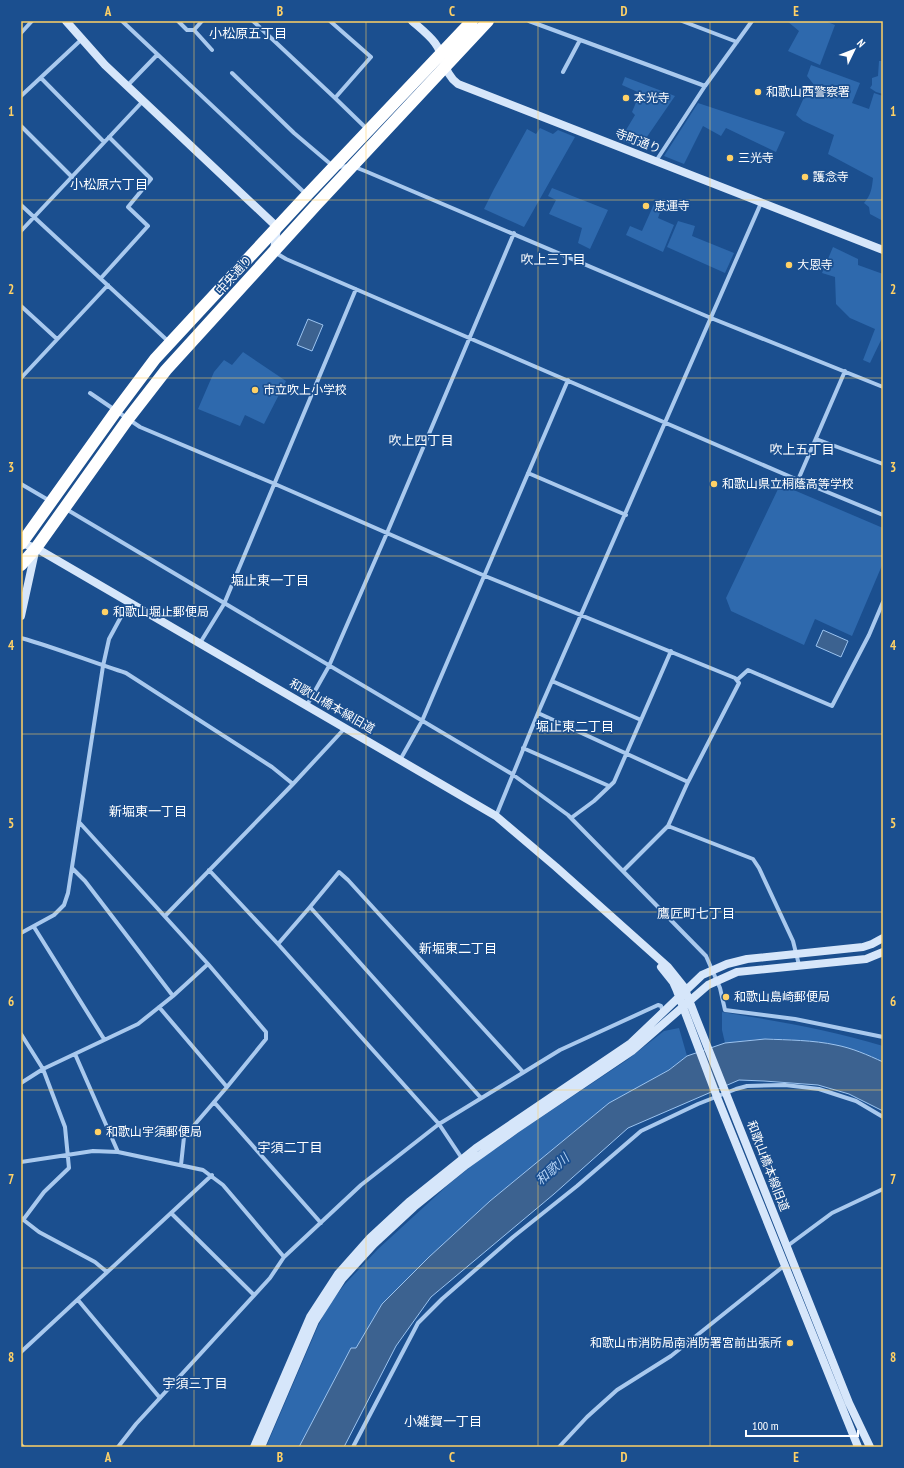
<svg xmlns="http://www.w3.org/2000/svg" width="904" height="1468" viewBox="0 0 904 1468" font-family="'PT Sans Narrow','Noto Sans JP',sans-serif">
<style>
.green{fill:#2e69ad}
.water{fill:#3c6290;stroke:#9cc4f0}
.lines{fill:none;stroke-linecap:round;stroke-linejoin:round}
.street{stroke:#a9c9ee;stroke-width:4}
.secondary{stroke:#d6e6fa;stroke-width:8}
.highway{stroke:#fff;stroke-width:12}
.grid{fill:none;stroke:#ffd166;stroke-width:1;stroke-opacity:0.55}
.poi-dot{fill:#ffd166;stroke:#1b4f8f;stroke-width:1.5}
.labels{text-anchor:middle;stroke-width:3.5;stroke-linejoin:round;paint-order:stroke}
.poi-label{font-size:12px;fill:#fff;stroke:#1b4f8f;text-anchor:start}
.street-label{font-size:12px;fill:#fff;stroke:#1b4f8f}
.neighbourhood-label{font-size:13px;fill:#fff;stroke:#1b4f8f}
.water-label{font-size:13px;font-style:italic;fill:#b5d3f5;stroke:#1b4f8f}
.neatline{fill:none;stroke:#ffd166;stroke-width:1.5}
.grid-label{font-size:13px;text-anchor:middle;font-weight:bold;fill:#ffd166}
</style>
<rect width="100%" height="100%" fill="#1b4f8f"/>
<path class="green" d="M787,21H825L835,25L820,65L788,51L799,31Z
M879,61H883V94L876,92L870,88L872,85V78L878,76Z
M811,65L860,83L852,103L869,109L874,93L883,96V221L870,214L869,207L864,203C871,195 872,188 873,178L828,154L834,135L803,121L796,115L806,93L815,86L807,76Z
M625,77L675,96L640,147L620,140L635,115L632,112L640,93L622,85Z
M698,103L785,132L776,152L726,128L721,136L703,126L684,164L664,156Z
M540,128L553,134L558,130L575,137L524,227L484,209L494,189L527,129L536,134Z
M552,188L608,210L590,249L578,243L582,228L549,214L556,200L548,196Z
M654,204L662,207L658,218L674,225L663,252L626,235L630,226L642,231Z
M678,221L695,226L692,236L734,253L725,273L667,247Z
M833,247L858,259V265L883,274V336L870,363L863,360L875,329L850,318L836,304L835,277L822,273Z
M243,352L286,381L264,424L245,415L240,426L198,409L214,372L224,360L232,365Z
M782,485L883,528V563L852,636L815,619L804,645L731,611L726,598L778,489Z
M722,1012C776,1021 831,1030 883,1046V1062C853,1049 798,1037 765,1039C752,1039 738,1042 725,1043L722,1030Z
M679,1028L687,1056L669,1070L609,1103L490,1201L382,1304L356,1348H351L299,1447H266L318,1326L328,1306L345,1284L378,1249L449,1184L489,1152L497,1148L525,1128L627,1060L664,1031Z"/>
<path class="water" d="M308,319L323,325L312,351L297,345Z
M823,630L848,641L841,657L816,646Z
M765,1039C788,1040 813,1040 836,1045C852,1048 868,1055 883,1062V1111L849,1094L818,1085L764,1081L739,1080L628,1128L554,1194L431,1297L396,1346L344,1447H299L351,1348H356L382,1304L429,1257L490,1201L609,1103L669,1070L687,1056L725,1043Z"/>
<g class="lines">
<path class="street" d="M122,21L307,195
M178,21L187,30H194
M202,21L194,30L212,50
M253,21L335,98
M330,21L371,57L335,98L368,130
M529,21L705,86
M682,21L737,42
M21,33L32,21
M563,72L580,40
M232,73L294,133L334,167L352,166L365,171L711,318L883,387
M41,78L104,142
M127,86L157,55
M21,96L82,39
M21,126L72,177
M656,161L705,86L752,21
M21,205L169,342
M21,231L143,101
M276,253L286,259L798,480L883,515
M101,278L148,226L128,207L151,179L109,137
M21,306L57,339
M21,378L108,285
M90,393L140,427L275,484L485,576L735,678L739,683L688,782L668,826L623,871
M816,439L883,464
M528,473L626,515
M798,480L845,371
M21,484L50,501
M66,509L512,774L568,815L706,956L720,988L725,1010L795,1019L883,1037
M21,638C57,648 91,662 126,673L272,767L293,784
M200,643L224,604L356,289
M737,680L748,670L832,706L869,635L883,602
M552,681L641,720
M307,705L329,666L387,533L514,233
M538,713L688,782
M523,748L609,786
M400,760L422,721L568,380
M496,816L538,713L761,203
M571,818L594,801L614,782L671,651
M79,822L208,964L266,1032V1039L227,1087L184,1137L181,1165
M668,826L753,859L759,868L793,941L799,965
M72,868L85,881L173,996
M209,870L278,944L439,1124L463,1160
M310,907L339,872L348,880L523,1072
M165,916L293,784L345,728
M34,927L104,1039
M21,933L54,915L64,905L68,893L103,666L109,639L129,602
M278,944L310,907L481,1098
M159,1007L227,1087
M21,1034L43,1069L65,1127L69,1168L44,1192L23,1220
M75,1054L118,1152
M21,1083L43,1069L138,1024L173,996L208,964
M214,1102L321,1223
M21,1162L93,1151L118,1152L203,1170L223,1185L284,1257
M171,1213L254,1295
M21,1218L39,1232L95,1262L107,1272
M786,1247L832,1213L883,1189
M78,1300L160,1398
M21,1352L212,1175
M21,1445L23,1447
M118,1447L136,1424L270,1278L284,1257L361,1185L439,1124L560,1050L658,1005L661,1006L663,1012
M353,1447L418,1323L442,1299L513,1237L577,1186L641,1131L698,1104L736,1089L747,1086L785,1085L819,1089L856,1101L883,1117
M559,1447L587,1417L617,1390L671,1356L785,1265"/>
<path class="secondary" d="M66,21L105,65L277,227L274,251
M412,21C420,28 429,35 435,43C446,58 443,73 458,84L883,250
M21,543L36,548L496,816L556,867L668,967L684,987L696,1018L849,1403L870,1447
M21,616L35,552
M661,967L673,982L677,991L717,1097L858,1447
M254,1447L310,1317L338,1274L370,1238L410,1201L476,1148L631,1043L702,975L727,964L747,959L863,947L872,944L883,938
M261,1447L315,1321L342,1279L374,1244L414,1207L466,1165L515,1130L632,1051L708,985L737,972L866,959L883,952"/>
<path class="highway" d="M21,544L116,411L155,359L307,195L472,21
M21,565L36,548L128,419L166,370L317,204L488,21"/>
</g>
<path class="grid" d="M194,21V1447M366,21V1447M538,21V1447M710,21V1447M21,200H883M21,378H883M21,556H883M21,734H883M21,912H883M21,1090H883M21,1268H883"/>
<g class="poi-dot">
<circle cx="758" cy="92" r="4"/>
<circle cx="626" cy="98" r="4"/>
<circle cx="730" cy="158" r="4"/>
<circle cx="805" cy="177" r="4"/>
<circle cx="646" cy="206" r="4"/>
<circle cx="789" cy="265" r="4"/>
<circle cx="255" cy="390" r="4"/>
<circle cx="714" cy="484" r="4"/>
<circle cx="105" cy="612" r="4"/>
<circle cx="726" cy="997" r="4"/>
<circle cx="98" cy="1132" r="4"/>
<circle cx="790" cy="1343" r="4"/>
</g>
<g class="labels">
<g class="poi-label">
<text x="766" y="96">和歌山西警察署</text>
<text x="634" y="102">本光寺</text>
<text x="738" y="162">三光寺</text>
<text x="813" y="181">護念寺</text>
<text x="654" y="210">恵運寺</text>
<text x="797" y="269">大恩寺</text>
<text x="263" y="394">市立吹上小学校</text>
<text x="722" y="488">和歌山県立桐蔭高等学校</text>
<text x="113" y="616">和歌山堀止郵便局</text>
<text x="734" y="1001">和歌山島崎郵便局</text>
<text x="106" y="1136">和歌山宇須郵便局</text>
<text x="782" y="1347" text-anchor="end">和歌山市消防局南消防署宮前出張所</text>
</g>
<g class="street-label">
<text transform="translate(638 141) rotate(21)" y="4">寺町通り</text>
<text transform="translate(234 275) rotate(-48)" y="4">中央通り</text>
<text transform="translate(332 706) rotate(30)" y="4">和歌山橋本線旧道</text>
<text transform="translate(768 1166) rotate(69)" y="4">和歌山橋本線旧道</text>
</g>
<g class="neighbourhood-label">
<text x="248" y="38">小松原五丁目</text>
<text x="109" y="189">小松原六丁目</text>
<text x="553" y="264">吹上三丁目</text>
<text x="421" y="445">吹上四丁目</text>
<text x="802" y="454">吹上五丁目</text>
<text x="270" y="585">堀止東一丁目</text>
<text x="575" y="731">堀止東二丁目</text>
<text x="148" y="816">新堀東一丁目</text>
<text x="696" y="918">鷹匠町七丁目</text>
<text x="458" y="953">新堀東二丁目</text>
<text x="290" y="1152">宇須二丁目</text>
<text x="195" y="1388">宇須三丁目</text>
<text x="443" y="1426">小雑賀一丁目</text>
</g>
<g class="water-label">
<text transform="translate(552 1169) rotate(-42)" y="5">和歌川</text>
</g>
</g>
<rect width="904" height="1468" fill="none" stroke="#1b4f8f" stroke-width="44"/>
<g transform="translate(854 50) rotate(47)" stroke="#1b4f8f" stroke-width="3" paint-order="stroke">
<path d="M0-3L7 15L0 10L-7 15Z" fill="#ffffff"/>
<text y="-6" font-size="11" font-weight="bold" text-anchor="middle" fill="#ffffff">N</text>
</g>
<path d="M746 1430v6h112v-6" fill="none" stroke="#ffffff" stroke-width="2"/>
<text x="752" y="1430" font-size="12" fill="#ffffff" stroke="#1b4f8f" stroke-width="3" paint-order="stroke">100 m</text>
<rect x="22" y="22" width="860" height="1424" class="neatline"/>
<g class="grid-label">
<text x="108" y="16">A</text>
<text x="280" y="16">B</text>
<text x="452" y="16">C</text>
<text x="624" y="16">D</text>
<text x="796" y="16">E</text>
<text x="11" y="116">1</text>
<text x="893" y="116">1</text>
<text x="11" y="294">2</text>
<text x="893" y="294">2</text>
<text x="11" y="472">3</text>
<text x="893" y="472">3</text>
<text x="11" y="650">4</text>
<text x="893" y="650">4</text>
<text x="11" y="828">5</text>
<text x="893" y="828">5</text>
<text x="11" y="1006">6</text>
<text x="893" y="1006">6</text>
<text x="11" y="1184">7</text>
<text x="893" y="1184">7</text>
<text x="11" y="1362">8</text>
<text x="893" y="1362">8</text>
<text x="108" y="1462">A</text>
<text x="280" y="1462">B</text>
<text x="452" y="1462">C</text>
<text x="624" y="1462">D</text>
<text x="796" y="1462">E</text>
</g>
</svg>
